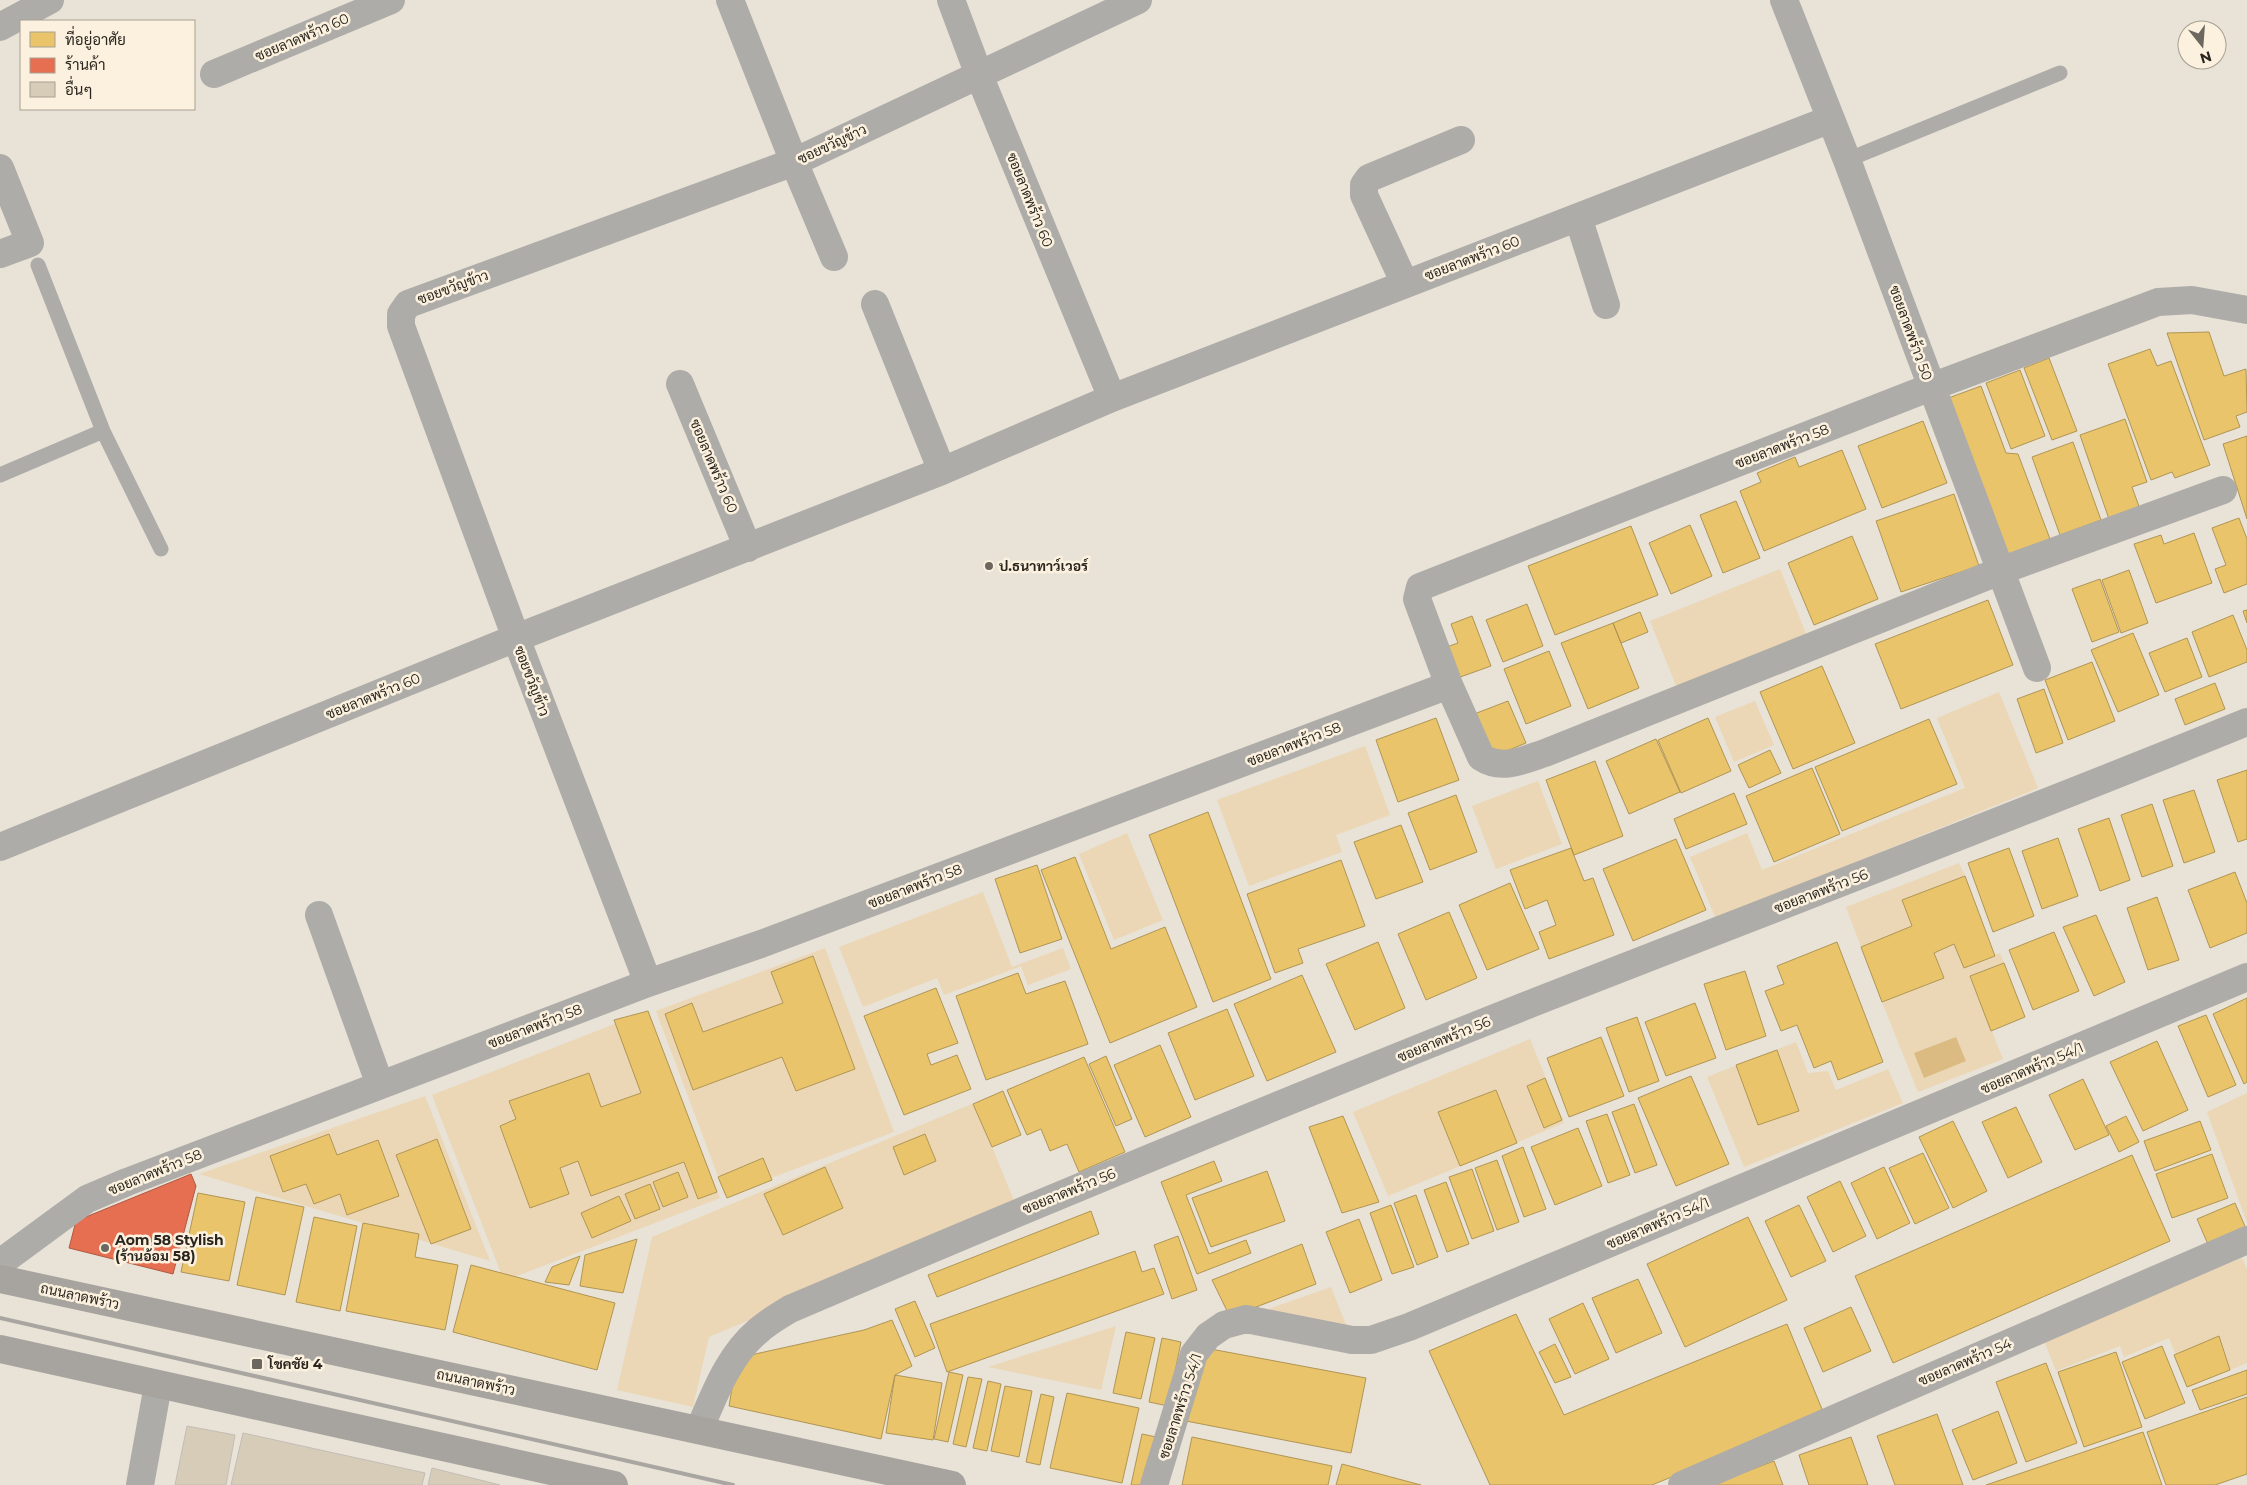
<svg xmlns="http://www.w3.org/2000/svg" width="2247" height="1485" viewBox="0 0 2247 1485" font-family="Montserrat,Sarabun,sans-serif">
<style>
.green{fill:#ebd7b5}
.water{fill:#dbbb82}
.homes{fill:#e9c46a;stroke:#b09554}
.shops{fill:#e76f51;stroke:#ae5942}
.building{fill:#d7ccb8;stroke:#c2bdb5}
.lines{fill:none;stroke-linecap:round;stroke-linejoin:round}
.service{stroke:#aeaca8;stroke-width:15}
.minor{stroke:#aeaca8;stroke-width:28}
.primary{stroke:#a7a49f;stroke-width:28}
.rail{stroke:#a9a6a1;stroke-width:4}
.poi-dot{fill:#6c685f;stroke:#fcf1de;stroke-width:2}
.labels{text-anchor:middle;stroke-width:5;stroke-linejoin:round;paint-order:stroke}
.street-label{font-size:14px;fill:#2a261f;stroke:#fcf1de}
.poi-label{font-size:14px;font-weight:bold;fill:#2a261f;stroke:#fcf1de;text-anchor:start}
</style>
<rect width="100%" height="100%" fill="#e8e2d7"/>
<path class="green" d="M1780,569L1807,636L1677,688L1650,621Z
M1999,692L2038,788L1716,919L1690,857L1747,833L1762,870L1965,788L1937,718Z
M1755,701L1774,745L1734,762L1715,717Z
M1365,746L1390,815L1336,835L1342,852L1249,886L1217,800Z
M1538,781L1562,844L1496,869L1472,806Z
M1127,833L1163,920L1114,940L1079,854Z
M1959,863L1965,876L1912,926L1861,947L1846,907Z
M983,892L1012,967L1063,948L1071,969L1028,985L1021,966L944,995L937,978L863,1007L839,947Z
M1954,944L1964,968L2000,953L2004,963L1970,976L2003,1059L1918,1092L1882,1002L1943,978L1934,953Z
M825,948L894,1132L725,1195L656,1011Z
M648,1011L720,1198L504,1281L432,1095Z
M1530,1039L1564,1123L1388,1196L1353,1112Z
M1796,1042L1808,1073L1828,1071L1836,1090L1888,1069L1903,1103L1744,1167L1707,1077Z
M2247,1093V1223L2207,1112Z
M425,1096L490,1261L199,1174Z
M974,1103L1017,1208L709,1337L693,1407L617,1390L652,1237Z
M2242,1258L2247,1269V1363L2189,1387L2169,1338L2124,1357L2120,1346L2056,1371L2043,1338Z
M1331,1287L1352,1340L1252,1315Z
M1116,1326L1101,1390L988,1367Z"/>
<path class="water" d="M1956,1037L1966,1061L1924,1078L1914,1053Z"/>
<path class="homes" d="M2209,332L2224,376L2246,369L2247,412L2236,416L2240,427L2204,440L2167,333Z
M2150,349L2157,366L2171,361L2210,465L2175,478L2172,472L2151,480L2108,364Z
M2049,358L2077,431L2052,440L2024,368Z
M2020,370L2045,436L2011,449L1986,383Z
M1981,386L2006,453L2018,454L2050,539L2002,558L1943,400Z
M2125,419L2147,482L2132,487L2141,512L2110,522L2080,435Z
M1923,421L1947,483L1882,508L1858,446Z
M2247,436V519L2223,444Z
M2073,442L2101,520L2060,535L2032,457Z
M1842,450L1866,509L1764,551L1740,491L1761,482L1757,473L1795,457L1799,467Z
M1954,494L1979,566L1901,592L1876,521Z
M1736,501L1760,558L1723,573L1700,515Z
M2239,518L2247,539V584L2224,593L2215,569L2226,565L2212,528Z
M1690,525L1712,576L1671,594L1649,543Z
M1631,526L1658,595L1555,635L1528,566Z
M2194,533L2212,583L2156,603L2134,544L2161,535L2164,544Z
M1852,536L1878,599L1814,625L1788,563Z
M2129,570L2148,623L2121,633L2102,580Z
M2100,579L2119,632L2092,642L2072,589Z
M1988,600L2013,665L1901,709L1875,644Z
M1527,604L1543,646L1503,662L1486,620Z
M2247,610V623L2243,611Z
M1640,612L1648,632L1621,643L1613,623Z
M2233,615L2247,650V662L2209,677L2192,632Z
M1472,616L1491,666L1449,681L1438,650L1458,643L1451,624Z
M1613,623L1639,688L1588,709L1561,643Z
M2133,633L2159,695L2118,712L2091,650Z
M2187,638L2202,677L2165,692L2149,653Z
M1549,651L1571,706L1526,724L1504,669Z
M2092,662L2115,721L2068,740L2045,680Z
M1822,666L1855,743L1793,769L1760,692Z
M2215,683L2225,709L2185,725L2175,699Z
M2044,689L2063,743L2036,753L2017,699Z
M1508,701L1526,743L1487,759L1469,716Z
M1436,718L1459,780L1398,802L1376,740Z
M1708,718L1731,771L1681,793L1658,740Z
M1929,719L1957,784L1842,831L1815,767Z
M1656,739L1680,792L1629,814L1606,761Z
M1770,750L1781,773L1749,788L1738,765Z
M1595,761L1623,836L1574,855L1546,780Z
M1812,768L1840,834L1774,862L1746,796Z
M2247,770V839L2238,842L2217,780Z
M2194,790L2215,852L2184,863L2163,800Z
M1734,793L1747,824L1686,849L1674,819Z
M1456,795L1477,852L1430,870L1408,813Z
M2152,804L2173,866L2142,877L2121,815Z
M1208,812L1271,979L1213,1002L1149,835Z
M2109,818L2130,880L2100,891L2078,829Z
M1401,825L1423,882L1376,899L1354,842Z
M2058,838L2078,896L2042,909L2022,851Z
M1676,839L1706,910L1633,941L1603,869Z
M1571,848L1584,881L1593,878L1614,935L1549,959L1539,932L1556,925L1547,900L1525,909L1510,870Z
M2009,848L2034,916L1993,932L1968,863Z
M1075,857L1111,949L1165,927L1197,1007L1110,1043L1041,870Z
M1341,860L1365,926L1298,949L1303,963L1275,973L1247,894Z
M1037,865L1062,939L1020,953L995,879Z
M2235,872L2247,903V933L2210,948L2188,890Z
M1965,876L1995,956L1964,968L1954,944L1934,953L1944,978L1882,1002L1861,947L1912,926L1902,900Z
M1510,883L1539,949L1487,970L1459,905Z
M2157,897L2179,960L2148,970L2127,908Z
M1449,912L1477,978L1426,1000L1398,934Z
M2096,915L2125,982L2094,996L2063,927Z
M2054,932L2079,991L2033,1010L2009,950Z
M1378,942L1405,1008L1355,1030L1326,964Z
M1837,942L1883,1062L1838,1080L1831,1061L1814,1068L1797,1025L1781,1031L1765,991L1784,984L1777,966Z
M813,956L855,1069L796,1091L782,1057L693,1090L665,1014L692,1003L703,1032L783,1003L771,972Z
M2004,963L2025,1017L1991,1031L1970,976Z
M1745,971L1766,1036L1726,1050L1704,984Z
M1018,973L1026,994L1065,981L1088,1044L986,1080L956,996Z
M1302,975L1336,1052L1267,1081L1234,1004Z
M936,988L958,1043L927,1054L931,1065L957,1055L971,1089L904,1115L864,1016Z
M2247,998V1082L2244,1084L2213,1014Z
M1695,1003L1716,1058L1666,1076L1645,1022Z
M1227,1009L1254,1076L1195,1100L1168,1033Z
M648,1011L717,1192L698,1199L684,1162L591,1196L578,1161L560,1168L569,1194L530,1208L500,1126L516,1119L509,1101L589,1073L601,1107L641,1093L614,1020Z
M2206,1015L2236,1085L2208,1097L2178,1026Z
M1637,1017L1659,1081L1629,1092L1606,1028Z
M1601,1037L1624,1096L1569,1117L1547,1058Z
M2157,1041L2188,1110L2143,1131L2110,1062Z
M1160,1045L1191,1117L1145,1137L1114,1065Z
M1777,1050L1799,1111L1758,1125L1736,1065Z
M1106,1056L1132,1119L1116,1126L1089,1064Z
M1084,1057L1125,1152L1079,1172L1067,1144L1050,1151L1041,1129L1027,1135L1007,1090Z
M1691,1076L1729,1164L1676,1186L1638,1098Z
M1545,1078L1562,1120L1544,1128L1527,1086Z
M2083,1079L2109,1135L2075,1150L2049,1095Z
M1496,1090L1517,1143L1460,1166L1438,1112Z
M1003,1091L1021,1135L992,1147L973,1104Z
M1634,1104L1657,1165L1635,1173L1612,1112Z
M2016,1107L2042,1162L2008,1178L1982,1122Z
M1607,1114L1630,1175L1608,1183L1586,1121Z
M1343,1116L1379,1202L1342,1213L1309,1127Z
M2126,1116L2139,1142L2119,1152L2106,1126Z
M1953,1121L1987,1191L1953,1208L1919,1137Z
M2200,1121L2211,1150L2155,1171L2144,1141Z
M1578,1128L1602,1186L1555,1205L1531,1147Z
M329,1134L337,1155L378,1140L399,1196L347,1215L340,1194L314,1204L306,1184L283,1192L270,1156Z
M925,1134L936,1161L904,1175L893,1147Z
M437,1139L471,1229L431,1244L396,1155Z
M1523,1147L1546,1209L1524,1217L1502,1156Z
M1923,1153L1949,1208L1915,1224L1889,1168Z
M2212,1154L2228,1198L2172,1218L2156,1174Z
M2132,1155L2170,1241L1893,1363L1855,1276Z
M763,1158L772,1180L727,1198L718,1177Z
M1497,1160L1519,1222L1497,1230L1475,1168Z
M1214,1161L1222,1181L1186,1195L1209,1254L1246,1240L1251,1253L1197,1274L1161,1182Z
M825,1167L843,1208L783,1235L764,1194Z
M1884,1167L1910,1223L1877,1239L1851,1183Z
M1472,1169L1494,1231L1472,1239L1449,1177Z
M1267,1171L1285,1221L1211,1247L1192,1198Z
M678,1172L688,1197L663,1207L653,1182Z
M1840,1181L1866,1236L1833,1252L1807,1197Z
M1446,1182L1469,1244L1447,1252L1424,1190Z
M650,1184L660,1209L635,1219L625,1194Z
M198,1193L245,1202L229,1281L181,1272Z
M1416,1195L1438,1257L1417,1265L1394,1203Z
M619,1196L631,1221L592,1238L581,1213Z
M256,1197L304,1207L285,1295L237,1285Z
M2235,1203L2247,1231L2210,1249L2197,1219Z
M1391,1205L1414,1267L1392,1274L1370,1213Z
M1799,1205L1826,1261L1791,1277L1765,1221Z
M1091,1211L1099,1234L937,1297L928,1275Z
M314,1217L357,1226L340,1311L296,1302Z
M1748,1217L1787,1300L1685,1347L1647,1264Z
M1359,1219L1382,1280L1350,1293L1326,1232Z
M363,1223L419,1234L415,1257L458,1265L445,1330L346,1311Z
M1178,1236L1197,1290L1172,1299L1154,1245Z
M637,1239L623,1293L580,1286L585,1255Z
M1302,1244L1316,1284L1230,1317L1212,1280Z
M1135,1251L1142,1272L1154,1268L1164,1294L947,1372L930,1324Z
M580,1256L569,1285L545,1282L552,1267Z
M471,1265L615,1303L597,1370L453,1332Z
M1638,1279L1662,1333L1616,1353L1592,1298Z
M915,1301L935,1348L915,1357L895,1309Z
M1583,1303L1609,1359L1575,1374L1549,1319Z
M1851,1307L1871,1351L1823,1372L1804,1328Z
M1516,1314L1564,1415L1787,1324L1824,1414L1652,1485H1490L1429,1351Z
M892,1320L912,1366L895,1375L881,1439L729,1406L737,1358L864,1330Z
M1126,1332L1155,1338L1141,1399L1113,1393Z
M2219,1336L2230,1370L2187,1387L2174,1355Z
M1162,1338L1181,1342L1168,1406L1149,1402Z
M1555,1344L1571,1377L1555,1383L1539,1352Z
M2162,1346L2185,1403L2145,1419L2122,1362Z
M1200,1347L1366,1378L1351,1453L1186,1421Z
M2116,1352L2142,1427L2084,1447L2058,1372Z
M2046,1363L2077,1443L2026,1462L1996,1382Z
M2247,1370V1394L2200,1410L2192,1390Z
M949,1372L963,1375L948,1442L934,1439Z
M895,1375L942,1383L933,1440L886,1433Z
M968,1377L982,1379L966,1447L953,1444Z
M988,1381L1001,1384L987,1451L973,1448Z
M1005,1386L1032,1391L1019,1457L991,1451Z
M1067,1393L1139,1408L1122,1483L1050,1468Z
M1041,1394L1054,1397L1040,1465L1026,1462Z
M2247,1397V1474L2215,1485H2166L2147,1432Z
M1998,1411L2017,1463L1973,1480L1952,1430Z
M1937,1414L1963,1485H1895L1877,1436Z
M2143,1432L2162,1485H1986Z
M1142,1434L1161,1438L1150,1485H1131Z
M1192,1437L1332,1466L1328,1485H1182Z
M1851,1437L1868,1485H1809L1799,1455Z
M1774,1461L1783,1485H1711Z
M1342,1464L1421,1485H1336Z"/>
<path class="shops" d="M191,1174L196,1186L173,1274L69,1248L76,1221Z"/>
<path class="building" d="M187,1426L235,1435L226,1485H175Z
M243,1433L425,1473L422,1485H231Z
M432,1468L500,1485H428Z"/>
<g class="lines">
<path class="service" d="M1847,160L2060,73
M38,265L103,431L161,549
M0,475L103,431"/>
<path class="minor" d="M730,0L794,162L834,257
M951,0L979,75L1112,398
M1784,0L1847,160L2037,668
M0,27L50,0
M214,74L391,0
M0,168L30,243L0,254
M1578,217L1606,305
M1405,284L1364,195V185L1369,178L1461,140
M875,304L942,471
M680,384L748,548
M2223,490L2000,571L1545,753C1523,760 1502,771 1481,757L1449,685L1417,599L1420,587L1931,387L2158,302L2192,300L2247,310
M0,847L516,638L942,471L1112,398L1831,119
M319,915L380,1085
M648,983L516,638L401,326V314L408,304L794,162L1138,0
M0,1263L87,1199L127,1182L648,983L761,944L1449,685
M699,1430C714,1396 728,1356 758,1331C768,1322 779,1316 790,1309C1037,1204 1285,1101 1535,1002C1772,909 2011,818 2247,722
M140,1485L158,1385
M1154,1485L1194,1354L1208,1336L1224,1325L1246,1319L1352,1340H1371L1409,1327L2247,977
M1682,1485L2247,1240"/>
<path class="primary" d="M0,1279L952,1485
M0,1349L614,1485"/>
<path class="rail" d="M0,1318L733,1485"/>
</g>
<g class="poi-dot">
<circle cx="989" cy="566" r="5"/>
<circle cx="105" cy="1248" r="5"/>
<rect x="251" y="1358" width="12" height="12" rx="2.5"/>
</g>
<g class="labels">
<g class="street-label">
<text transform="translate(302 37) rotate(-23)" y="5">ซอยลาดพร้าว 60</text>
<text transform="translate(832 144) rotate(-25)" y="5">ซอยขวัญข้าว</text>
<text transform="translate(1030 200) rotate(68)" y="5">ซอยลาดพร้าว 60</text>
<text transform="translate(1472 258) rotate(-21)" y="5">ซอยลาดพร้าว 60</text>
<text transform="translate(453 287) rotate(-20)" y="5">ซอยขวัญข้าว</text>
<text transform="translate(1911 333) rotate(70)" y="5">ซอยลาดพร้าว 50</text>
<text transform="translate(1782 446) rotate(-21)" y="5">ซอยลาดพร้าว 58</text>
<text transform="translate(714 466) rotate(67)" y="5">ซอยลาดพร้าว 60</text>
<text transform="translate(532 681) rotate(69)" y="5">ซอยขวัญข้าว</text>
<text transform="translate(373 696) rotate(-22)" y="5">ซอยลาดพร้าว 60</text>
<text transform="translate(1294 744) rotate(-21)" y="5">ซอยลาดพร้าว 58</text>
<text transform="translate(915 886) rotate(-21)" y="5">ซอยลาดพร้าว 58</text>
<text transform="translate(1821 891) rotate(-21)" y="5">ซอยลาดพร้าว 56</text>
<text transform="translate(535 1026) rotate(-21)" y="5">ซอยลาดพร้าว 58</text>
<text transform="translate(1444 1039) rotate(-22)" y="5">ซอยลาดพร้าว 56</text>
<text transform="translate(2032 1068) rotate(-23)" y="5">ซอยลาดพร้าว 54/1</text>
<text transform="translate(155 1172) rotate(-22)" y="5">ซอยลาดพร้าว 58</text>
<text transform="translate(1069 1191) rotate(-22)" y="5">ซอยลาดพร้าว 56</text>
<text transform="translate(1658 1223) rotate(-23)" y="5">ซอยลาดพร้าว 54/1</text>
<text transform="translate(80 1296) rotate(12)" y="5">ถนนลาดพร้าว</text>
<text transform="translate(1965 1362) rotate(-23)" y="5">ซอยลาดพร้าว 54</text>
<text transform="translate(476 1382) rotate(12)" y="5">ถนนลาดพร้าว</text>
<text transform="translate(1180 1406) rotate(-72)" y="5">ซอยลาดพร้าว 54/1</text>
</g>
<g class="poi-label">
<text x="999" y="571">ป.ธนาทาว์เวอร์</text>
<text x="115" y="1245">Aom 58 Stylish<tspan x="115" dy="16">(ร้านอ้อม 58)</tspan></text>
<text x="268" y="1369">โชคชัย 4</text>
</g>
</g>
<rect x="20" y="20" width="175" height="90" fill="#fcf1de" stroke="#a8a092"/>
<rect x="30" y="32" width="25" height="15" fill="#e9c46a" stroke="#a8a092"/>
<text x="65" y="45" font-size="15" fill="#2a261f">ที่อยู่อาศัย</text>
<rect x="30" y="58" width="25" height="15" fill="#e76f51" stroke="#a8a092"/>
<text x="65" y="70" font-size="15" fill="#2a261f">ร้านค้า</text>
<rect x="30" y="82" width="25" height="15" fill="#d7ccb8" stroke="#a8a092"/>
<text x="65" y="95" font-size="15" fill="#2a261f">อื่นๆ</text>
<g transform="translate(2202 45) rotate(163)"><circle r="24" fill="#fcf1de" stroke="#a8a092"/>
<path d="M0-4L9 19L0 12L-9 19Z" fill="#6c685f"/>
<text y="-8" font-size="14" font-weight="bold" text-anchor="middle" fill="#2a261f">N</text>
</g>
</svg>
